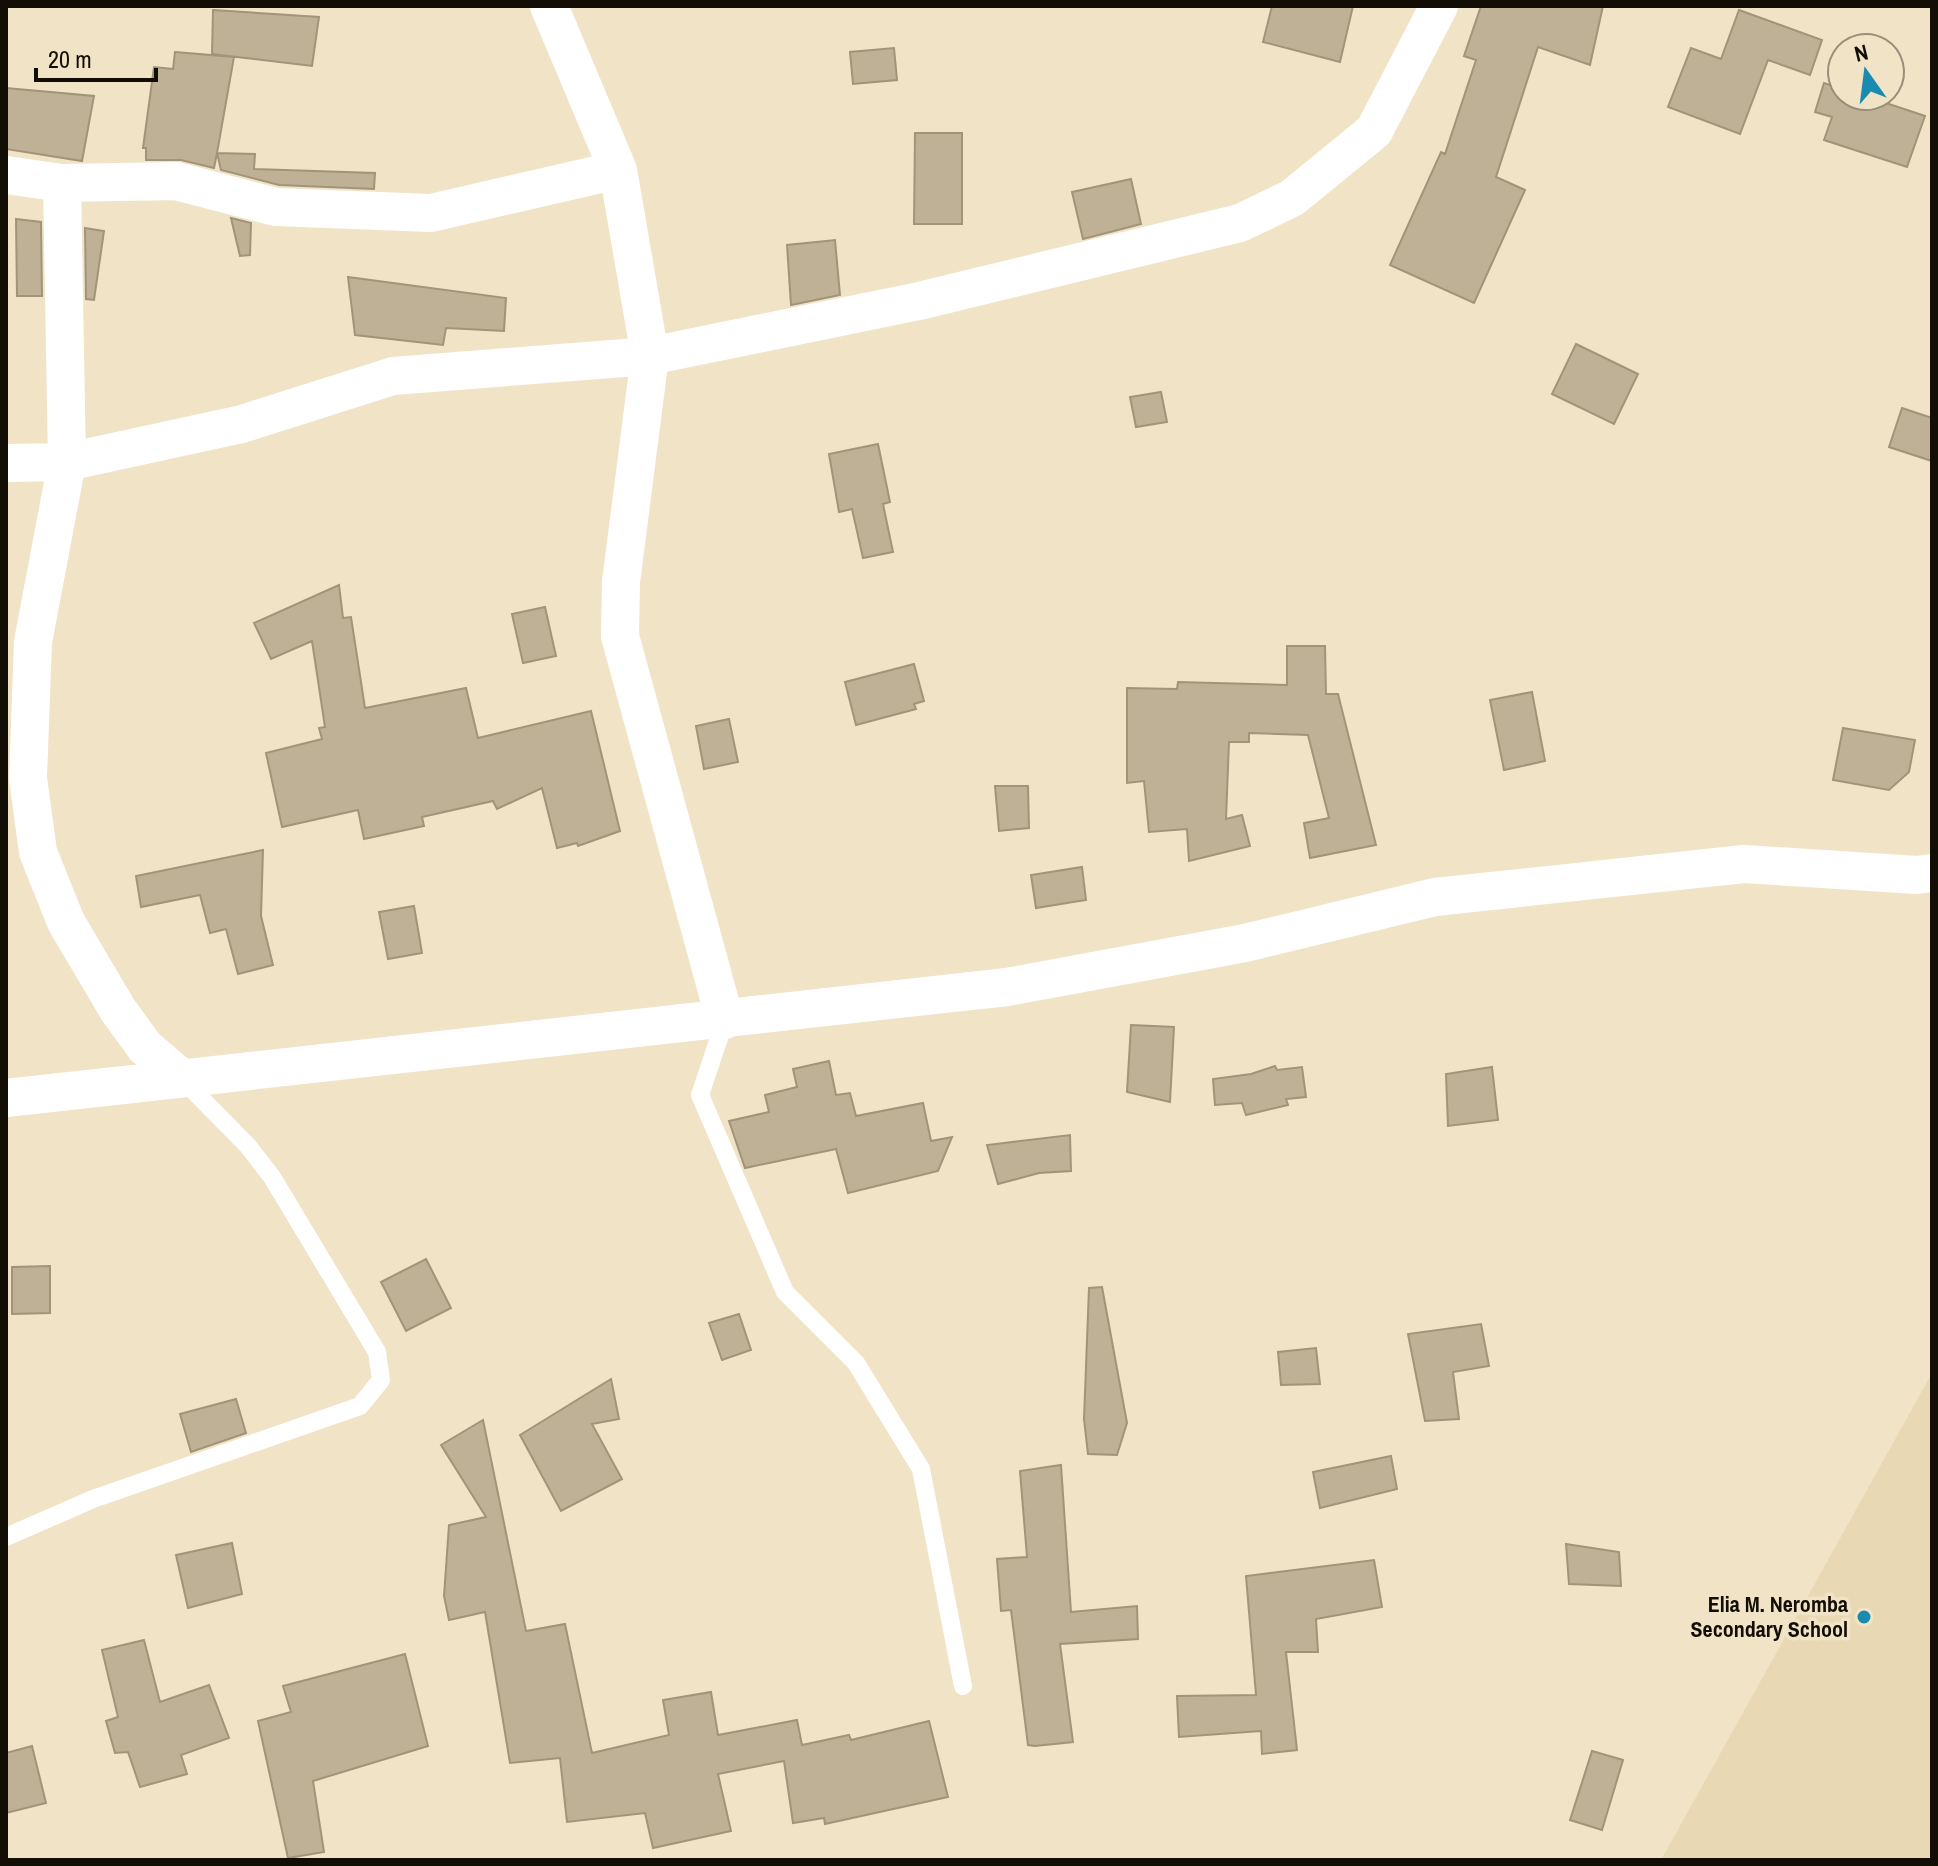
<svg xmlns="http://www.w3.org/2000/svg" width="1938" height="1866" viewBox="0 0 1938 1866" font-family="'Archivo Narrow',sans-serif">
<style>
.built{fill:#e9d8b4}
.building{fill:#beb195;stroke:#a19479;stroke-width:2}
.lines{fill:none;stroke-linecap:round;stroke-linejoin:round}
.lane{stroke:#fff;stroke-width:18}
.street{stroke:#fff;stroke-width:38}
.poi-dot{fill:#1a8bb0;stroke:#f1e3c6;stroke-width:3}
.labels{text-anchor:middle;stroke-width:7;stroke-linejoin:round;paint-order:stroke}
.poi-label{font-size:22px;font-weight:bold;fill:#130e05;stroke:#f1e3c6;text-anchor:end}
</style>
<rect width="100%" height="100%" fill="#f1e3c6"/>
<path class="built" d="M1932,1373V1860H1661Z"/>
<path class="building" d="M1272,6H1353L1340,62L1263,42Z
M1481,6H1603L1590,65L1538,47L1496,177L1525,190L1474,303L1390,265L1441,152L1445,154L1476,60L1464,56Z
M213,10L319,17L312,66L212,54Z
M1739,10L1822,40L1810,75L1768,60L1740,134L1668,107L1691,48L1721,59Z
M894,48L897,80L853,84L850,52Z
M175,52L234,57L217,153L255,154L254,169L375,173L374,189L279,185L221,170L217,153L214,168L181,160H146V148H143L154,67L173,69Z
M1824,83L1842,89V96H1865L1925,116L1907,167L1824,140L1832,117L1815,112Z
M6,88L94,96L82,161L6,149Z
M915,133H962V224H914Z
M1131,179L1141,224L1083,239L1072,192Z
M231,218L251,223L250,255L240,256Z
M16,219L41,222L42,296H17Z
M85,228L104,231L94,300L86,299Z
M835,240L840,295L791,305L787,245Z
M348,277L506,298L504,331L446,328L443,345L355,335Z
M1576,344L1638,374L1614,424L1552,394Z
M1161,392L1167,422L1136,427L1130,397Z
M1902,408L1932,418V461L1889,447Z
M878,444L890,502L883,504L893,552L863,558L852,509L839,512L829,454Z
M339,585L343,618L351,617L365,708L466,688L478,738L591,711L620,831L578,846L577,843L557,848L542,788L497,809L493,801L422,817L424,826L364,839L358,810L282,827L266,753L322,739L319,728L325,727L312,641L271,659L254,623Z
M545,607L556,656L523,663L512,614Z
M1287,646H1325L1326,694H1338L1376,845L1310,858L1304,823L1329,818L1308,735L1249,733V742H1229L1226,819L1242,815L1250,846L1189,861L1187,829L1149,832L1144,781L1127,783V688L1177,689L1178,682L1287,685Z
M914,664L924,701L914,704L916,709L856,725L845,682Z
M1532,692L1545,761L1504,770L1490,700Z
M729,719L738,762L704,769L696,726Z
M1843,728L1915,740L1909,772L1889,790L1833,780Z
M995,786H1028L1029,828L999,831Z
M263,850L261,916L273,965L238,974L226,929L210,933L200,895L141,907L136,876Z
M1082,867L1086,900L1036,908L1031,875Z
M414,906L422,953L388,959L379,912Z
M1131,1025L1174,1027L1170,1102L1127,1092Z
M829,1061L836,1095L850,1093L856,1116L923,1103L931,1141L952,1137L938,1171L848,1193L836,1149L745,1168L729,1121L769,1112L765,1095L797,1087L793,1069Z
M1275,1066L1277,1070L1302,1067L1306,1097L1286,1099L1288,1105L1246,1115L1242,1103L1215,1105L1213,1079L1251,1074Z
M1492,1067L1498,1120L1448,1126L1446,1074Z
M1070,1135L1071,1171L1039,1173L998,1184L987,1145Z
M426,1259L451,1308L406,1331L381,1282Z
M50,1266V1313L12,1314V1267Z
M1102,1287L1127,1423L1117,1455L1088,1454L1084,1419L1089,1288Z
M739,1314L751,1350L722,1360L709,1323Z
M1481,1324L1489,1366L1453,1372L1459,1419L1425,1421L1408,1334Z
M1316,1348L1320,1384L1281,1385L1278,1352Z
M611,1379L619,1419L592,1424L622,1479L561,1511L520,1435Z
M236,1399L246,1433L191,1452L180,1414Z
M483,1420L526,1631L565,1624L592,1753L669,1735L663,1700L711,1692L718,1735L797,1720L802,1745L849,1735L851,1740L929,1721L948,1797L825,1824L824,1818L793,1823L784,1761L718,1774L731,1831L653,1848L645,1813L567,1822L560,1758L510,1763L485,1612L449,1620L444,1596L449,1525L486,1517L441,1445Z
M1391,1456L1397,1489L1320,1508L1313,1472Z
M1061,1465L1071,1612L1137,1606L1138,1639L1060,1644L1073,1742L1035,1746L1028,1745L1011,1610L1001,1611L997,1559L1027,1557L1020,1471Z
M232,1543L242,1594L188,1608L176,1555Z
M1566,1544L1619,1552L1621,1586L1569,1584Z
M1374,1560L1382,1607L1316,1619L1318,1652H1286L1297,1750L1262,1754L1261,1731L1179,1737L1177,1696L1256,1695L1246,1576Z
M144,1640L160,1702L209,1685L229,1738L181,1755L187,1774L140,1787L128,1752L115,1753L106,1721L118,1717L102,1650Z
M405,1654L428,1746L313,1781L324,1852L288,1858L258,1721L291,1712L283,1686Z
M32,1746L46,1803L6,1813V1753Z
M1592,1751L1623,1760L1602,1830L1570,1820Z"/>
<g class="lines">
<path class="lane" d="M725,1020L700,1095L785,1292L856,1363L921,1469L963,1686
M6,1537L93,1499L360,1406L381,1380L377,1352L272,1177L248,1146L182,1079"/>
<path class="street" d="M549,6L618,170L650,356L621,582L620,636L725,1020
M6,175L62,183L176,181L276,207L431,213L618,170
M62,183L67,462L33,642L28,778L38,852L66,922L118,1010L145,1047L180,1077
M6,463L67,462L242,424L393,376L650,356L919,301L1240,223L1292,198L1374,131L1439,6
M6,1098L1007,987L1245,943L1435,897L1744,864L1917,875L1932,873"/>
</g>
<circle class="poi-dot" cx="1864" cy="1617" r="8"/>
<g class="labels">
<g class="poi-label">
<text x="1848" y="1612">Elia M. Neromba<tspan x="1848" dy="25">Secondary School</tspan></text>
</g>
</g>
<rect width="1938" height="1866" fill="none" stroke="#130e05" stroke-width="16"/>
<g transform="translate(1866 72) rotate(346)"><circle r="38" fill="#f1e3c6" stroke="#988e79" stroke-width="2"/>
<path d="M0-6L14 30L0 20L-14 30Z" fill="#1a8bb0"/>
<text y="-12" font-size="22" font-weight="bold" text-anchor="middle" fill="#130e05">N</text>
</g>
<path d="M36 68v12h120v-12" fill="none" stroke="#130e05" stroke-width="4"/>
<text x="48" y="68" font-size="24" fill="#130e05" stroke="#f1e3c6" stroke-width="6" paint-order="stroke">20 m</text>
</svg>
